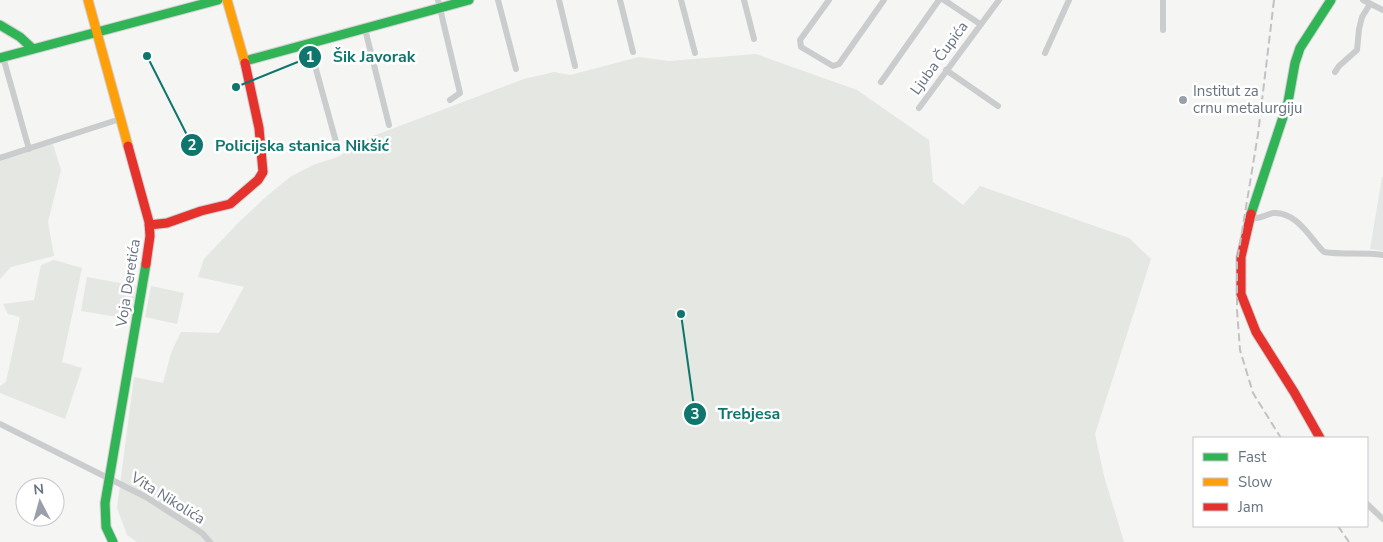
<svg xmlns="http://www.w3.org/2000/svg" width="1383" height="542" viewBox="0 0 1383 542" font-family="'Nunito Sans',sans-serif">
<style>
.built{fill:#e5e6e6}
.green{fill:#e4e7e2}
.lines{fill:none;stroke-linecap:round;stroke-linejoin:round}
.fast-casing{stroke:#d1d1d2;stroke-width:11}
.slow-casing{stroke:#d1d1d2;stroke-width:11}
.jam-casing{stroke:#d1d1d2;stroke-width:11}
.street{stroke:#cbcccd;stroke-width:6}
.fast{stroke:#30b455;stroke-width:9}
.slow{stroke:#ff9f0a;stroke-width:9}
.jam{stroke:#e5322d;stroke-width:9}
.rail{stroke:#c1c2c4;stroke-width:2;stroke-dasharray:8 4;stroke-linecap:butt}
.poi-dot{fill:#99a0a9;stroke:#fff;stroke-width:2}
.labels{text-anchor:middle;stroke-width:5;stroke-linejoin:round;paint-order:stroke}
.street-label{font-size:15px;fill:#687381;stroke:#fff}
.poi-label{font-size:15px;fill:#687381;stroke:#fff;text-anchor:start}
.leader{fill:none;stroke:#0f766e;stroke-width:2}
.callout-dot{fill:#0f766e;stroke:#fff;stroke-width:2}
.mark-label{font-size:15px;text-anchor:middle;font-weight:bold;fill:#fff}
.callout-label{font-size:16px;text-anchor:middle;font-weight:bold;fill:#0f766e;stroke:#fff;stroke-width:5;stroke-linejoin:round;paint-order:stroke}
</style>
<rect width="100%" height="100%" fill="#f5f5f4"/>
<path class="built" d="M1382,177H1383V251L1370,249Z"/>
<path class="green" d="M756,54L857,90L929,140L933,182L963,205L980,186L1129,238L1151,259L1095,434L1104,476L1124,542H137L127,535L117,508L134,377L163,383L171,353L181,332L219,333L244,287L198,277L204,259L238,223L267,196L290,177L313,165L338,157L365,139L524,79L554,72L570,75L639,57L669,61Z
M53,144L61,170L48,222L54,256L11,267L0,279V161Z
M54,260L82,268L62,362L82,368L65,419L0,393V386L6,382L20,317L8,314L3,304L34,300L41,265Z
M87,277L136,286L130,319L81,311Z
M151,286L184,293L177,324L145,317Z"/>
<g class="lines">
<g class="fast-casing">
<path id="fast" d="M0,25L20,37L33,49
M0,58L218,0
M245,61L469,0
M1251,214L1288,102L1295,63L1300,48L1331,0
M113,542L106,527L105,503L146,264"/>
</g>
<g class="slow-casing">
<path id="slow" d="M88,0L128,146
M227,0L245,63"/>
</g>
<g class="jam-casing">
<path id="jam" d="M128,146L149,222L150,236L146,264
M1251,214L1241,257V294L1256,332L1294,392L1320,438
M149,225L167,223L201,211L230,204L258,180L263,172L259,128L245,63"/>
</g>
<path class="street" d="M438,0L460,93L450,100
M498,0L516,69
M559,0L575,66
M620,0L633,52
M681,0L695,53
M744,0L754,39
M829,0L800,40L801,47L833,66L839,64L884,0
M944,0L980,24
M1363,0L1383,10
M365,29L389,125
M1163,30V0
M309,44L338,149
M1045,53L1069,0
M3,57L29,149
M946,70L998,106
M1335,72L1339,66L1357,50L1359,29L1362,17L1370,4
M881,82L939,0
M919,108L999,0
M0,158L120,119
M1251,218C1259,220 1266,214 1274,213C1297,212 1310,238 1324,252C1344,255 1363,252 1383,255
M0,424L146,497L202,533L210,542
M1367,504L1383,519"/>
<use href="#fast" class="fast"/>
<use href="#slow" class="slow"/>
<use href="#jam" class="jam"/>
<path class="rail" d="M1274,0L1258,134L1237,262V310L1240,350L1253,393L1281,438
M1338,526L1349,542"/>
</g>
<circle class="poi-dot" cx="1183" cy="100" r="5"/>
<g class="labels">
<g class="street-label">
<text transform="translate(939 58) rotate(-54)" y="5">Ljuba Čupića</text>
<text transform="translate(128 283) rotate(-81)" y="5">Voja Deretića</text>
<text transform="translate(168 498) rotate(32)" y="5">Vita Nikolića</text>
</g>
<g class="poi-label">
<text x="1193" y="96">Institut za<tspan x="1193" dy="17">crnu metalurgiju</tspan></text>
</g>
</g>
<path class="leader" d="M236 87L310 57M147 56L192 145M681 314L695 414"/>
<g class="callout-dot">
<circle cx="236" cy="87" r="5"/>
<circle cx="147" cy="56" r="5"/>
<circle cx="681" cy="314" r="5"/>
<circle cx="310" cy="57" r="12"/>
<circle cx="192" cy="145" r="12"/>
<circle cx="695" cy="414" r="12"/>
</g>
<g class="mark-label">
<text x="310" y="62">1</text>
<text x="192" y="150">2</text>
<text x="695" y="419">3</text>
</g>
<g class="callout-label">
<text x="374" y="62">Šik Javorak</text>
<text x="302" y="151">Policijska stanica Nikšić</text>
<text x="749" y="419">Trebjesa</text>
</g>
<rect x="1193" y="437" width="175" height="90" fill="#ffffff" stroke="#c3c7cd"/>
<rect x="1203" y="453" width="25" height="8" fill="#30b455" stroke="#c3c7cd"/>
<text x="1238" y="462" font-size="15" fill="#687381">Fast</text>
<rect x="1203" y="478" width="25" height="8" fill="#ff9f0a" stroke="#c3c7cd"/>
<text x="1238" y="487" font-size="15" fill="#687381">Slow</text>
<rect x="1203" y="503" width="25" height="8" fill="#e5322d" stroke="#c3c7cd"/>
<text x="1238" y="512" font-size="15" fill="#687381">Jam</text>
<g transform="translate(40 502) rotate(354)"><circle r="24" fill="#ffffff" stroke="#c3c7cd"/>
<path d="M0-4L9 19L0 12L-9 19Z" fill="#99a0a9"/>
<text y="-8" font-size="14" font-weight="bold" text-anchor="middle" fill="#687381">N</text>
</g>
</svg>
